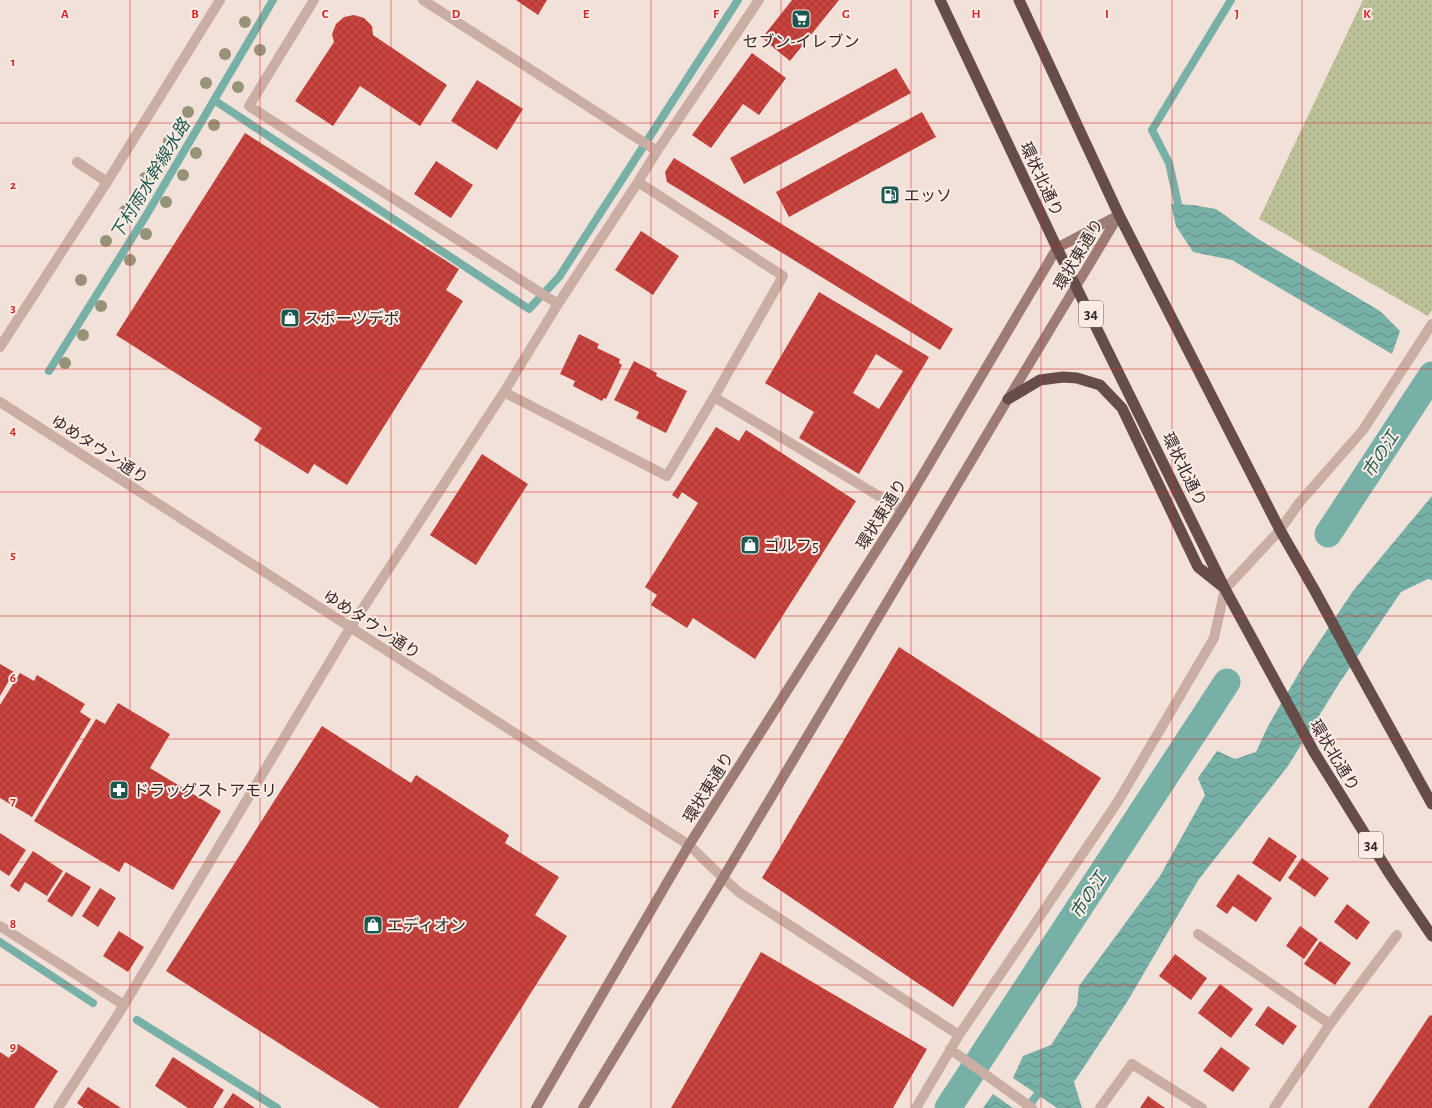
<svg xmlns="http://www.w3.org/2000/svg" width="1432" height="1108" viewBox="0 0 1432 1108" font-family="'Alegreya Sans','Noto Sans JP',sans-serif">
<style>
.grass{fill:url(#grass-dots)}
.water{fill:url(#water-waves)}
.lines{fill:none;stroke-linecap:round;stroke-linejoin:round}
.stream{stroke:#77b0a6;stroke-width:8}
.canal{stroke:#77b0a6;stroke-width:27}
.building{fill:url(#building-cross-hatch);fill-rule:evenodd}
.service{stroke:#caaea4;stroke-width:10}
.minor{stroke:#caaea4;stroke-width:10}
.tertiary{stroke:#caaea4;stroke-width:10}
.secondary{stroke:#9e7c76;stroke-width:10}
.trunk{stroke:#674d4a;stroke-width:11}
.tree{fill:#979378}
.grid{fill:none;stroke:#d62828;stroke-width:1;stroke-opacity:0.55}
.labels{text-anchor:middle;stroke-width:4;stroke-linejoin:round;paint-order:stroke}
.shield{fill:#faece5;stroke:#70635f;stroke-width:1}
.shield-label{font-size:15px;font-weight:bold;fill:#352826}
.poi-label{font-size:16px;fill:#352826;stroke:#faece5;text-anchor:start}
.street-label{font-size:16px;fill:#352826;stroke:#faece5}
.water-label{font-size:17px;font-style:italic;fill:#1b584f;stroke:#faece5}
.grid-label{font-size:13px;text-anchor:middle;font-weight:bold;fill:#d62828;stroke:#faece5;stroke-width:4;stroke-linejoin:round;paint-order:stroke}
</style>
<defs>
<pattern id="grass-dots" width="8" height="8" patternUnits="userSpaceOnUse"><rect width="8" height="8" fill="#bcc198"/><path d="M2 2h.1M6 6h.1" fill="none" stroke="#9a9d7c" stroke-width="1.8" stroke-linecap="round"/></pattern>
<pattern id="water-waves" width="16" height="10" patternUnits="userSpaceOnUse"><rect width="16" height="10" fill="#77b0a6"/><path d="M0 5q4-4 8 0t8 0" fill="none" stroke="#628f87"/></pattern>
<pattern id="building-cross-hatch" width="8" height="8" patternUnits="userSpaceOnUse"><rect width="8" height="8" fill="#c9443f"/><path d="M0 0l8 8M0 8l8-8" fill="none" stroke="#a43935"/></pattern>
</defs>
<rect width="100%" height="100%" fill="#f2e1d8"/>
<path class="grass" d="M1363,0H1432V310L1428,316L1259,219Z"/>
<path class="water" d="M1171,204L1193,205L1216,209L1258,239L1380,311L1400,331L1392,354L1232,260L1193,252L1176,226Z
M1432,496V580L1428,579L1401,592L1340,682L1288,766L1199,879L1127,1002L1074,1082L1082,1108H1057L1013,1078L1023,1056L1051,1045L1077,1005L1079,986L1160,876L1205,795L1198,778L1217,751L1235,759L1256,752L1268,726L1303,666L1353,591Z
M993,1094L1013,1108H983Z"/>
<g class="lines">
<path class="stream" d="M214,100L529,309L559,277L738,0
M1178,204L1169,163L1152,130L1231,0
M49,371L147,214L273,0
M0,942L93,1003
M137,1020L277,1108
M1027,1108L1044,1086"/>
<path class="canal" d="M1328,534L1432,375
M948,1108L1227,682"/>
</g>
<path class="building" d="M516,0H547L538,15Z
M792,0H839L790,61L762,38Z
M354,15L364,18L372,26L373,35L447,85L420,126L360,86L333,126L295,101L334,42L332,34L336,24L344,17Z
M752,53L786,78L759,115L743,104L711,148L692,135Z
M896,68L911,93L744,184L730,158Z
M477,80L523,109L497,150L451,121Z
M922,112L936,137L789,217L776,192Z
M245,133L459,269L446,290L463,301L347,485L314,464L308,474L254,440L262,428L116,335Z
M674,158L953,329L940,350L667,182L665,172Z
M436,161L473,185L451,218L414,194Z
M641,231L679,256L653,295L615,270Z
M819,292L929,357L859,474L799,438L814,412L765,383ZM876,354L903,371L879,409L853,393Z
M579,334L599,344L597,348L620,359L619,363L622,365L606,399L604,398L602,401L573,386L575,381L560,374Z
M634,361L657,373L656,376L687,391L666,433L636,418L639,412L614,400Z
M716,427L739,441L746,430L856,501L755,659L693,618L687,628L651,605L657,595L645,587L698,503L682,492L678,499L672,495Z
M482,454L528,484L476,565L430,535Z
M899,647L1101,778L953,1007L762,878Z
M0,664L14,672L0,696Z
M20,673L34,681L37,675L85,704L80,712L91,719L32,817L0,798V705Z
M118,703L170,734L150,768L221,811L173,890L125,862L119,872L34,821L96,719L105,724Z
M322,726L411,783L416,775L509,835L505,843L559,877L535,915L567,936L458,1108H380L166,971Z
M0,833L26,850L9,876L0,870Z
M1269,837L1297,856L1280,882L1252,863Z
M33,851L63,871L47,896L25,882L19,892L10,886Z
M1302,858L1329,878L1315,897L1288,878Z
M66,872L91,887L72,917L47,901Z
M1238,874L1272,898L1256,922L1233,906L1227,914L1216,906Z
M100,888L116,898L98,927L82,916Z
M1347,904L1370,922L1357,940L1334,922Z
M1300,926L1318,939L1304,959L1286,946Z
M119,931L144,947L128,972L103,956Z
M1320,941L1351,963L1335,985L1304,964Z
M761,952L927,1049L893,1108H671Z
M1175,954L1207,978L1191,1000L1159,976Z
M1220,984L1253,1009L1231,1038L1198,1013Z
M1268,1006L1297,1026L1283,1045L1255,1025Z
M1430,1015L1432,1016V1108H1368Z
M18,1044L58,1071L34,1108H0V1052L9,1058Z
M1221,1047L1250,1068L1233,1092L1203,1071Z
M173,1057L224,1090L213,1108H188L155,1086Z
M88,1087L121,1108H84L77,1103Z
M233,1093L255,1108H223Z
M1148,1096L1165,1108H1140Z"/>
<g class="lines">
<path class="service" d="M77,162L107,182"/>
<path class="minor" d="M314,0L249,106L558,304
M423,0L657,151
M638,182L783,276L714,397
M0,347L107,182L220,0
M504,392L667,476L714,397L902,510
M723,878L740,893L959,1035
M0,926L124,1005
M1198,934L1330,1024
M950,1049L1032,1108
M58,1108L124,1005L350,628L504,392L558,304L638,182L657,151L759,0
M916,1108L959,1035L1117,803L1214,638L1225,589L1280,530L1299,503L1363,430L1432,324
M1100,1108L1132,1064L1202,1108
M1274,1108L1330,1024L1397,935"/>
<path class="tertiary" d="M0,402L689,845L723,878"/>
<path class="secondary" d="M536,1108L689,845L902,510L1057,248L1119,215
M583,1108L723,878L1008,399L1119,215"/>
<path class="trunk" d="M940,0L1057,248L1225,589L1314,752L1391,876L1432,936
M1019,0L1119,215L1280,530L1315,591L1359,672L1432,804
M1008,399L1040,380L1063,377L1077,378L1100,385L1122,408L1198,567L1223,587"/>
</g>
<g class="tree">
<circle cx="245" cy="22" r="6"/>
<circle cx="260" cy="50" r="6"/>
<circle cx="225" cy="54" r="6"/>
<circle cx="206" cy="83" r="6"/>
<circle cx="238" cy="87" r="6"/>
<circle cx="188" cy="112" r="6"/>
<circle cx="214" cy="125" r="6"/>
<circle cx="169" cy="141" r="6"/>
<circle cx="196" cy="153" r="6"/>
<circle cx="183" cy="175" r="6"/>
<circle cx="145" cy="178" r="6"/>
<circle cx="166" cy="202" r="6"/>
<circle cx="125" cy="211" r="6"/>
<circle cx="146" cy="234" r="6"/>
<circle cx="106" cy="241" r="6"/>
<circle cx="130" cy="260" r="6"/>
<circle cx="81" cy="280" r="6"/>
<circle cx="101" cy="306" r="6"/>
<circle cx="83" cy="335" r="6"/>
<circle cx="65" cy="363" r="6"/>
</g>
<path class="grid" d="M130,0V1108M260,0V1108M391,0V1108M521,0V1108M651,0V1108M781,0V1108M911,0V1108M1041,0V1108M1172,0V1108M1302,0V1108M0,123H1432M0,246H1432M0,369H1432M0,492H1432M0,616H1432M0,739H1432M0,862H1432M0,985H1432"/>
<defs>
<g id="supermarket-square" transform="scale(1)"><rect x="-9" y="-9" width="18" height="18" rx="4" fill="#1b584f" stroke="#faece5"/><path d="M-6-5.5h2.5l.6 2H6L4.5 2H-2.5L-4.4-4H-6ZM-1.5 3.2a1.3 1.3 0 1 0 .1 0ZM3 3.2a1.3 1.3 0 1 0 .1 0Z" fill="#fff"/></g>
<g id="fuel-square" transform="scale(1)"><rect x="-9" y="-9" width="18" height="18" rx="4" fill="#1b584f" stroke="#faece5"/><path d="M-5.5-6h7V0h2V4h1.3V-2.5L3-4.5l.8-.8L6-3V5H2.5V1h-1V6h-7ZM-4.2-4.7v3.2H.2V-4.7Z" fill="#fff"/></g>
<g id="shop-square" transform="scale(1)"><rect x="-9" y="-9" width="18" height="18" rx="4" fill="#1b584f" stroke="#faece5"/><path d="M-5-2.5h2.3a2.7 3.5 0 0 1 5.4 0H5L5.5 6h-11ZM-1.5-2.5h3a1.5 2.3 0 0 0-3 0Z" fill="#fff"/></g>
<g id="pharmacy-square" transform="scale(1)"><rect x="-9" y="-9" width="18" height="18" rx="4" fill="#1b584f" stroke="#faece5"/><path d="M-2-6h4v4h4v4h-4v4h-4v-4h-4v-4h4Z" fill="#fff"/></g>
</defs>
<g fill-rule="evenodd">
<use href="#supermarket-square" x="801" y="19"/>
<use href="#fuel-square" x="890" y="195"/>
<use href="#shop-square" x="290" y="318"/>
<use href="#shop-square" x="750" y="545"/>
<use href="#pharmacy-square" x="119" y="790"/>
<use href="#shop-square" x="373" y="925"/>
</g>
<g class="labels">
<g class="shield">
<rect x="1079" y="301" width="24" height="26" rx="3"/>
<rect x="1359" y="832" width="24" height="26" rx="3"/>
</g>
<g class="shield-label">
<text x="1091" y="319">34</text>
<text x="1371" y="850">34</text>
</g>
<g class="poi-label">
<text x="801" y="47" text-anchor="middle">セブン-イレブン</text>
<text x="904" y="201">エッソ</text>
<text x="304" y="324">スポーツデポ</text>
<text x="764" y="551">ゴルフ5</text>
<text x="133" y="796">ドラッグストアモリ</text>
<text x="387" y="931">エディオン</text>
</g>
<g class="street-label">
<text transform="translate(1042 179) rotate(65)" y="6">環状北通り</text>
<text transform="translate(1078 254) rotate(-59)" y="6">環状東通り</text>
<text transform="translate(100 449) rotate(33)" y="6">ゆめタウン通り</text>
<text transform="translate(1185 469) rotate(64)" y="6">環状北通り</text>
<text transform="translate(881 514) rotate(-58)" y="6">環状東通り</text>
<text transform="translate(372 624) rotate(33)" y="6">ゆめタウン通り</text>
<text transform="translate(1335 755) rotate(59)" y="6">環状北通り</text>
<text transform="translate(708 787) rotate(-58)" y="6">環状東通り</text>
</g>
<g class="water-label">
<text transform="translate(150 179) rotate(-59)" y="6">下村雨水幹線水路</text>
<text transform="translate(1380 454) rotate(-57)" y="6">市の江</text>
<text transform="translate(1088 895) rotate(-57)" y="6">市の江</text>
</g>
</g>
<g class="grid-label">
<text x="65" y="18">A</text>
<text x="195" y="18">B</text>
<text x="325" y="18">C</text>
<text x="456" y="18">D</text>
<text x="586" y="18">E</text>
<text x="716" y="18">F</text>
<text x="846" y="18">G</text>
<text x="976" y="18">H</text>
<text x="1107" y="18">I</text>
<text x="1237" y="18">J</text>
<text x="1367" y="18">K</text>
<text x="13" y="66">1</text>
<text x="13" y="189">2</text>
<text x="13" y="312">3</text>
<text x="13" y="435">4</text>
<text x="13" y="559">5</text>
<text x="13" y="682">6</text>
<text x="13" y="805">7</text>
<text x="13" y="928">8</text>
<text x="13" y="1051">9</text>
</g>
</svg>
